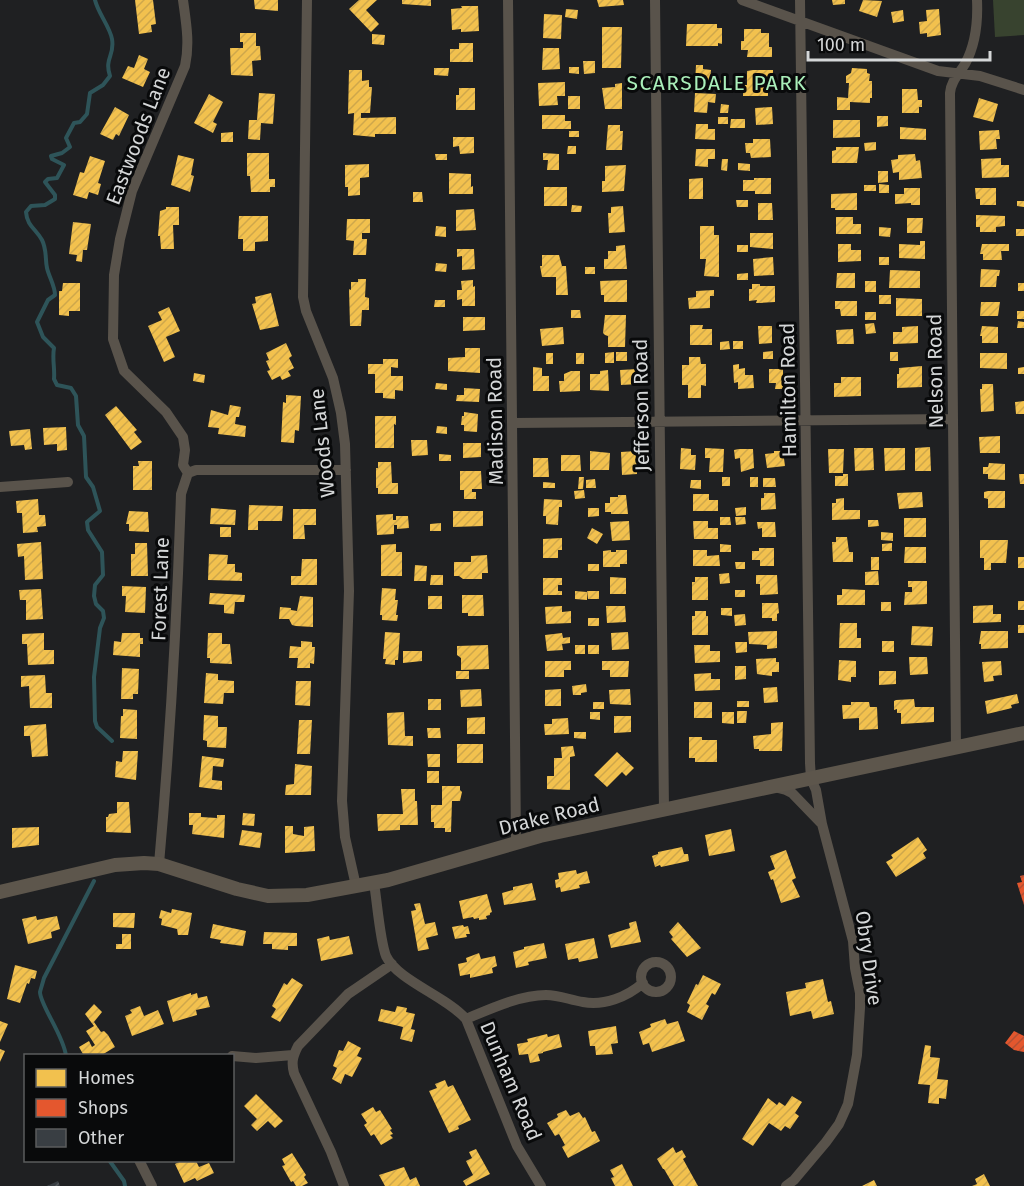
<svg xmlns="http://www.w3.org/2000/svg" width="1024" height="1186" viewBox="0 0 1024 1186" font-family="'Fira Sans',sans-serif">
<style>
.pitch{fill:#38432f}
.homes{fill:url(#homes-hatch)}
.shops{fill:url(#shops-hatch)}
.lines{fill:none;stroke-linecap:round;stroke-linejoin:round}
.stream{stroke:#2e5459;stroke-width:4}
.building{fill:url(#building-hatch)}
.street{stroke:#59534b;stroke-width:10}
.secondary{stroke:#5d564c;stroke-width:14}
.labels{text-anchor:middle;stroke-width:6;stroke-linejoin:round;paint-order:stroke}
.street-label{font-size:20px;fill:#d5d7d8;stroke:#090a0b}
.neighbourhood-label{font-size:21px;letter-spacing:1.5px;fill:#aaefba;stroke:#090a0b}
</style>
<defs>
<pattern id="homes-hatch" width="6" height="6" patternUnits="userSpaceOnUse" patternTransform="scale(1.5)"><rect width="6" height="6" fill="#f2c14e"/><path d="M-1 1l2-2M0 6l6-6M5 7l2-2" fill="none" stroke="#cea74b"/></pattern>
<pattern id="shops-hatch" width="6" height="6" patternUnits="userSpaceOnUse" patternTransform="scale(1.5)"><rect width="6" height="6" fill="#e4572e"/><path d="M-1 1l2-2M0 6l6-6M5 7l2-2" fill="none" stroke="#b35034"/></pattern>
<pattern id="building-hatch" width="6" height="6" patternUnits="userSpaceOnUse" patternTransform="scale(1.5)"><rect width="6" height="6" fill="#393e43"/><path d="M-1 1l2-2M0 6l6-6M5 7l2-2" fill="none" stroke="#55595d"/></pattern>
</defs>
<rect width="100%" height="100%" fill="#1f2022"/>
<path class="pitch" d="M993,0H1024V35L995,37Z"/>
<path class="homes" d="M135,0H153L156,24L151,25L152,32L139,34Z
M254,0H278V11L255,9Z
M359,0H377L366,10L379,24L371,32L349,9Z
M402,0H431V6L402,4Z
M597,0H623L624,5L599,7Z
M832,0H845V4L833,5Z
M863,0L882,1L877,17L859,11Z
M461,6H478L479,31L461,32V29L452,30L451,9L462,8Z
M566,9L578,10L577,19L565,17Z
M939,9L941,35L927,37V33L920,34L919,22L927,21L926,10Z
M903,10L904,21L893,23L891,12Z
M544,14L562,15L561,39L543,38Z
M687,24H717V28H722V44L718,43V46H686Z
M602,27H622L621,68H602Z
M744,29H761V33H769V47H772V57H747L748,50H741V41H744Z
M240,33H256V46H260L261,60L252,61L253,76L231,75L230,48H243V42H240Z
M372,34L385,35L384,45L372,44Z
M459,43H473V62H450V49H459Z
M543,48H559L560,69L542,70Z
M139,55L148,59L144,69L150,72L143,87L122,78L128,66L134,68Z
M583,61H595V73L584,74Z
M696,65H703V69L711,70L710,84L695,83Z
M569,67H579V74L569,73Z
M434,68H449L448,76L434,75Z
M852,68L867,69V73L870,74L869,81H872V98H870V103L850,102V110H837V97L848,98L849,83H846V76L851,73Z
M349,70H362V81L369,80V87H372L370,113H361V118L396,117V134H375V137L353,135L354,113L348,114Z
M753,70H773V80H770V85H768V96H743V85H747V71Z
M726,80V87L716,88V81Z
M565,82V96H557L558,105L539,106L538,83Z
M622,83V109H605L602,88L615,87V84Z
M459,88H475V110H456V95H459Z
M902,89H917L918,100H922V107H919V113H902Z
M259,93L275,94L273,124L261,123L260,140L248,139L249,120H257Z
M695,93L716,94L715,103L708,102L707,113L694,112Z
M209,94L223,102L213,122L217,124L213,133L194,123Z
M568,96H580V109H568Z
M979,98L998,104L993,122L973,117Z
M721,104L729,105L728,113H720Z
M115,107L129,115L119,136L116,134L113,140L100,134Z
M772,107L773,124L756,125L755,108Z
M542,115H565V121H571V129H542Z
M877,116H888V126L877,127Z
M718,117H728V124H718Z
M731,119H745V128H730Z
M833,120H860V137L833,138Z
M696,124H708V129H715V140L695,139Z
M608,125H620V131H623L622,150H606Z
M900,127L926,129V140L900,139Z
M999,130L1000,139H996L997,149L980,150L979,131Z
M569,131H579V137H569Z
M233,132V142H221V133Z
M453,137H474V153L460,154L459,146L453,147Z
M753,139H770L771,157L751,158L750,153H746L745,143H753Z
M876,142V150L865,151L864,143Z
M568,146H576V154H567Z
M836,147H859L857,163H832V151L836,150Z
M696,149H715V159H708V167L695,166Z
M247,153H269V179H275V187H270V192H251L250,176H247Z
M543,153L559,154V170H547L548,160H543Z
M435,154H447V160H436Z
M915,154L916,161L920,160L922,178L899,180V172L893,173L891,160L898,159V155Z
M178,155L194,159L191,175L194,176L190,192L171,185Z
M90,156L105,161L98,183L101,184L98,195L89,192L87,199L73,195L80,172L84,173Z
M1001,158V165H1009V177L982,178L981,159Z
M722,159H728L727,171L721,170Z
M738,163L750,164V171L738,170Z
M369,164V177L360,178V195L348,196V187H345V165Z
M626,165L624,191L602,192V181H605V166Z
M878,171H888V182L878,183Z
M449,173L471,174V187L473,186V194H449Z
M703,178V199H689V179Z
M754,178H771V194H755V191H743V180H754Z
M879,184L889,185V193H879Z
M864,185H876V191H864Z
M544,187H567V206H544Z
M904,188H920V205H911V203L895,204V194H904Z
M975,188H996V205H980V199H976Z
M413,192H422L423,202H413Z
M857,193V210H835V208H831V194Z
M736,200H748V207H737Z
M1017,201H1024V207L1017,206Z
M758,203H772L773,220H758Z
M572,205L582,206L581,212H571Z
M623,206L625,232L609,233L608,213H611V207Z
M166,207H179V225H173L174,249H161L160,236H158L160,211L166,209Z
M474,209L476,230L456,231V210Z
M976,215L1005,216V226L996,227V232H980V227H976Z
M239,216H268V241L255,242V251H243V239H238Z
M836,217H853V224H861V234H836Z
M907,218H923L922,233H907Z
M347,219H370V233H362V239H367L366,255H353L354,241L346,240Z
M73,222L91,224L87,250H83L82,262L76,261L77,255L69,254Z
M436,226L446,227V237L435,236Z
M700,226H714V235H719V277L704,276L706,259H700Z
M879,227L891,228L890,237L879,236Z
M1016,229H1024V236H1016Z
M750,233H773V249L750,247Z
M920,241H925V259L899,258V244L920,245Z
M838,244H851V250H861V261L838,262Z
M982,244H1009V251H1001L1002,260H983V254H980Z
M625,245L627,269H604V259H608V251H616V246Z
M737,245H748V252H737Z
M457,249H474L475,269L462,270V256L457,257Z
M542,255H559L562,266H566L568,295H556V277H542L540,266H542Z
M773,257L774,275L754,276L753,259Z
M879,257H889V265H879Z
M436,263L447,264L446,272L435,271Z
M585,267H595V274H585Z
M981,269L1000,270L999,276H997L996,287H980Z
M890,270L920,271V288H889Z
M748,273V280H737V274Z
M837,273H855V288H836Z
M358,279H366L365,297L369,298V310H362L361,326H350L349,289L351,290V282H358Z
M473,280V287L475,286V306H462V299L457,300V290H462L461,281Z
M627,280V302H604V295H601L600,281Z
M865,281H876V292H865Z
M63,283H80V311H69V316L59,315V291H62Z
M1018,283H1024V291H1018Z
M752,284H760V286H775V302L760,303H756L757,300L749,301V289H752Z
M714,290V296H710V308L689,309L688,298L696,297V291Z
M271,293L279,326L260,330L252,304L256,303L255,297Z
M879,295H891V304H879Z
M896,298L922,299V316H896Z
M435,300H445V307H434Z
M835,301H857V316H841L840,309H835Z
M981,302H1000L998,316H980Z
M169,307L180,331L166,337L175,357L164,362L148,326L162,320L158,312Z
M571,310H580L581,318H571Z
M1017,311H1024V319H1017Z
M865,312H876V320H865Z
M605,315H626L625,347H608V336L605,335L603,333Z
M463,317H485V330L463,331Z
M1018,321L1024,322V328H1017Z
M874,323L876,333L866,334L865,324Z
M690,325H703L702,329H712V345H690Z
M758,326H772V343L759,344Z
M918,326V343L893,344V332H902V327Z
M982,326L998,327V343H982V336H980Z
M563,327L564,344L542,346L540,329Z
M853,329L854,344H837L836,330Z
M729,341L730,349L720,350V342Z
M733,341H743V349H733Z
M286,343L292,356L289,358L294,368L288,371L291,376L282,380L280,376L272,380L267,371L270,370L266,361L269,360L266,353Z
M465,348H480V373L448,371V358L465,357Z
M773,351V359H763V352Z
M614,352V363H605V353Z
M616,352H627V361H616Z
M890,352H898V361H890Z
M546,353H553V364H546Z
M576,353H584V364H576Z
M980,353H1007V369L980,368Z
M689,357H700L701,364H706V386L701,385V398H688V385H682V365H689Z
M383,359H398V368L391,367V376H403V391L395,390V399L383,398V393H375V374H368V364H383Z
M739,364V369L745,368V375H753L754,388L738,389V382L734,383L733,365Z
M922,366V387L897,388V374H899V368Z
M533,367L542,368V376H549V391H533Z
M1024,367V374H1018V368Z
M638,369L639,384L621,385L620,370Z
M769,369H783V389H775L776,383H769Z
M608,370L609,391L590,390V374H600V371Z
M571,371H580V391L560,392L559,381H564V374Z
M194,373L205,375L204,383L193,381Z
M841,377H861V396L834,397V383H841Z
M436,383L447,384V390L435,389Z
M982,384H993L994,411L981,412L980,389H982Z
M464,388L480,389L479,402L456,401L457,395H464Z
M286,395L301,396L299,431L295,430L294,443L281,442L283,402L286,403Z
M1024,401V414H1016L1015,402Z
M230,405L241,407L239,417H236L235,424L246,426L245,437L218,434L219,428L208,427L211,410L228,415Z
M116,406L137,430L134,432L142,442L131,450L105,415Z
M464,412L478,414L477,432L464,431V425H461L462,416H464Z
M375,416H396V425L394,424V448H375Z
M437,426L447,427V434L436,433Z
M66,427L67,450L57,451V444L44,445L43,428Z
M30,429L32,449L25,450L24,445L11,446L9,431Z
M1000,436V453H980L979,437Z
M411,440H427L428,455L412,456Z
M463,443H481V457L463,458Z
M930,447L931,471H915V448Z
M681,448L691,449V455H696L695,470L680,469Z
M705,448L724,449L723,472H709L710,458H705Z
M854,448H873L874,470L855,471Z
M884,448H905V470L885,471Z
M739,449H753L754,468L741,472L740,458L735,459L734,450Z
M828,449H844L843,473H829Z
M590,451L610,453L609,470H590Z
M636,451L637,474L622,475L621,452Z
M774,451H783L785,466L767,468L765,454L774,453Z
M439,454L451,455V461H439Z
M561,455H580L581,471H561Z
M533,458H548L549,477H533Z
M138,461H152V490H133V466H139Z
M378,462H391L392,483H398V494H378V488H376V468H378Z
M989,463L1005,464V480L988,479V474H983V467H988Z
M460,471H481L482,489H472V492H476V499H464V490H460Z
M843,474H848V486H835V476H843Z
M1019,474H1024V484H1020Z
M579,477H584L583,489H578Z
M722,477H730V486H722Z
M750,477H758V487H750Z
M763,478H775L776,487H763Z
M595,479L596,488H586V480Z
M691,480H701V489L690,488Z
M543,482L555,483V488H543Z
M584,490L585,498L575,499L574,491Z
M988,491H1005V508H988V499L984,498V492Z
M922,492L923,507L899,509L897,493Z
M764,493H775L776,509L761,510V498H764Z
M693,494H709V500H718V511H693Z
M618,495H626L628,514H611V512H605V503H610V497H618Z
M844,498V510H860V519L832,520V503H836V499Z
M38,499L39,515H45L46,526L37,527L38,532L23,533L22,513H17L16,501Z
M544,499L562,500V507H559L558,525L546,524V516H543Z
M249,505L283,506L282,521H258V530H248Z
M746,507V515L736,516L735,508Z
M211,508L236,510L235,525L210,524Z
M588,508H599V516L588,517Z
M293,509H316V525H304L305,539H293Z
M129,511L148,512L149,532L129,531V524H126Z
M453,511H483V526L453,527Z
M393,514V520H396V516H408L409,528L397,529V525H394V534L377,535L376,515Z
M720,517H730L731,525H720Z
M735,517H745L746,524L736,525Z
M904,518H926V537H904Z
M868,520H878L879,526L868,527Z
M629,521L630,540L612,541L610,522Z
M693,521H708V528H718V539H694Z
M757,522H775L776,537H762V528L758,529Z
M441,523V531H430V524Z
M220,527H231V537H220Z
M592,528L603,534L597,544L587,538Z
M881,532L893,533V541L881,540Z
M836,537H847L849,552H853V562H833L832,542H836Z
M562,538V550H558V558H543V539Z
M980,540H1008L1006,563H991V570H984V558H980Z
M41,542L43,579L25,580L24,556L18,557L17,544Z
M135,543H147L148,576H131V554H135Z
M892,543V551H882V544Z
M396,544V552H402V576H381V545Z
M720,544L731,545V552H720Z
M905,547H926V563H904Z
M759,548H774V566H760V560H752V551H759Z
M611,550V552H616V550H627V564H620V567H603V551Z
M693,550H707V556L719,555L720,566H693Z
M209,554L228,555L227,564H235V572L242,573V581L208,580Z
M487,555L488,573H482V579H463L459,576H454V562H471V556Z
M871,557H879V570H871Z
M1018,557H1024V568H1018Z
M302,559H317V585H291V576H301Z
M735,562H745V569H736Z
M588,564H599V571H588Z
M415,565L427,566L426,581H414Z
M878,571L879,585H865V572Z
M729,573L730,583L720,584L719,574Z
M431,575H443V585H430Z
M756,575H777L778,594L760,595V584H756Z
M610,577L626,578V594H610Z
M695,577H708V600H692V582H695Z
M543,578H562V585H558V591H562V595H543Z
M908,581H927V604L904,605L905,592H912V587H908Z
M122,586L146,587L145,613L125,612L126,596H122Z
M382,588L396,589L395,600H398L396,615H398L397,621L382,620V615H380Z
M41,589L43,619L26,620V600H20L19,590Z
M842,589L865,590V605H837V595H842Z
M735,590H745V597H735Z
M575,591L587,592V600L575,599Z
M587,591H599V599H588Z
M210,593L245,595L244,602H235L234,614L224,613V605L209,604Z
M462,595H483L484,616H468V613H462Z
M300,596L313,597V627L296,626L292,625L289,619H279L280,607L291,608V610L297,611Z
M428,596H442V609H428Z
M1018,601H1024V610H1018Z
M881,602H891V611H881Z
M762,603H778L779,613L777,614V621H772V618H762Z
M993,605V614H1001V622L973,623V606Z
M562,606V612L571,611V623L546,624L545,607Z
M606,606H625L626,622L607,623Z
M721,608H732V616L721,615Z
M695,611H706V616H708V635H692V616H695Z
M745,614L746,625L735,626L734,615Z
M588,618H599V626H588Z
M840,623H857V638H861V648H839Z
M1018,625H1024V633H1018Z
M912,626L933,627L932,646L911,645Z
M777,631V648L767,649V645L749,644L748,632Z
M981,631H1008V648L981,649V644H979Z
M385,632L400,633L398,660H395V665L385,664L386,659H383Z
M628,632L629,649L612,650L611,633Z
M44,633V650H54V664L28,665L27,644H22V634Z
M122,633H140V638H143V644H140V657L113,655L114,641L121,642Z
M208,633H222V644H230L232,664L210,663V658H207Z
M562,633L563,638L570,637V643L562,644L563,650L547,651L545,635Z
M301,641L312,642V647H315L314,664L310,663V668H297L298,658H289L290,646L301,647Z
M882,641H894V652H882Z
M735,642H747V652L736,653Z
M488,645L489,669L461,670V658L457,655V646Z
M575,645H585V654H575Z
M588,645H599V654H588Z
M694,645H710V651H720V662L695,663Z
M403,651H422V661L403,663Z
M909,657H927L928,674L910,675Z
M776,658V662H779V672H772V676L757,674L756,659Z
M839,660L856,661V677H851V682L838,680Z
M545,661H571V670H564V677H545Z
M602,661H629L628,677H610V670H602Z
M1001,661L1002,675L993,676L994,681L984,682L982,662Z
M735,666H746V679L735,680Z
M122,668L139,669L138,694H133V699H121Z
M456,671H469V679H456Z
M879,671H896V684L879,685Z
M206,673L218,674V680L234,681V693H224L223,704L204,703Z
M711,673V679H720V690L695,691L694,674Z
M45,675L46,693H52V708H30L29,686L21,687V676Z
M296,681H311L310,706L295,705Z
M586,684L587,692L581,693V695H573L572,686Z
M777,687L778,702L764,703L763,688Z
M481,689L482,706L461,707L460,690Z
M561,689V706H545V690Z
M630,689L631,705L610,704L609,690Z
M1017,694L1019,703L1011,705L1012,708L987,714L985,701Z
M428,699H441V710H428Z
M914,699L915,707H934V722L901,724V713H897V709L894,710V701L896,700Z
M737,701H749V707H737Z
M593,702H604V709H593Z
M694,702H712V718H694Z
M851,702H869L870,707H877L878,729L859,730V718L843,719L842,705H851Z
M123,709L137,710V739L120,738L121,716H123Z
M737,711H747L746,723H737Z
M404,712L405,736H413V746L388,745L387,713Z
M590,712H600V720L590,719Z
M722,712H734V724L722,723Z
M204,715L218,716V727H227L226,748L207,747V741L203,740Z
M614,716H631V732L614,733Z
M485,717V734H467V718Z
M568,718L569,734L545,735L544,724H552V719Z
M299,720H312L310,754H297Z
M783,722L782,751H759V749H754L753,736L771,734V723Z
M46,724L48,756L32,757L30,736H24V726Z
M427,728H440L441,738H428Z
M574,732H586V739L574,738Z
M689,737H702V740H717V762H695V758H689Z
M457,744H483V763H457Z
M573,746L575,756L570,757V790L547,789V776H554V758H562L561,747Z
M123,751H138L136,780L115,777L116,761L122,762Z
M617,752L634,768L626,776L622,772L607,787L594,775Z
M427,754H440V767H428Z
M202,756L224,759L223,767L213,766L212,780L222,781V790L199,787Z
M295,764L312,766L311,795H285L286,785L294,784Z
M427,771H439V783H427Z
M442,786H460V790L462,792L460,801H452L451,832H445V828H434V822H431V805H442Z
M401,789H415V801H417L418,825H400V830L378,831L377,814H403Z
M117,802H129L131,833L106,832V817H108L109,814L117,813Z
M189,813H201V817L217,818V815H225L224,838L192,834L193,825H189Z
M243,813L255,814L254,826L242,825Z
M285,826H293V834L304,836V827L314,826L315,851L285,853Z
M39,827V845L12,848V828Z
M731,829L735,851L709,856L705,835Z
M242,830L262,833L260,848L239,845Z
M918,837L927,850L923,853L926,858L896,877L886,862L893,858L891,855Z
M682,847L684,854H688L689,861L661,867L660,865L655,867L652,856L658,854V852Z
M786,850L796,878L792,880L800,897L781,903L773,879L771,880L768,872L775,869L770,856Z
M576,870L577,874L587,871L590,883L579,885L580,888L561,892L560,887L556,888L555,880L559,879L558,873Z
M532,883L536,900L504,905L502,893L513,890V887Z
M487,894L492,912L490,913V915L486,916L487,919L479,920V918L474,919L473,917L463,919L459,901Z
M420,903L425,924L435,922L438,935L426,938L429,949L418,951L411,911L416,910L414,904Z
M172,909L192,913L188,935H178L177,929L161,925L162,919L159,918L161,910L171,913Z
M113,913H135L134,928L113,927Z
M36,916L37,920L57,916L60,929L51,932L52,938L28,944L22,919Z
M636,921L641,942L611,948L608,935L630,928L629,923Z
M678,922L701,948L687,957L671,939L673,937L669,932Z
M213,924L246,931L243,946L220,943L221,940L210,938Z
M463,925L464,927L468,926L470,934H466L467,937L455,939L452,927Z
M264,932L297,933V946H288V950L272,949V944H263Z
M122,934H131V949H116V944H122Z
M329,936L330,940L349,936L353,954L321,961L317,939Z
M594,938L598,958L579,962L578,958L568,960L565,944Z
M544,943L547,958L528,962L529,965L516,968L513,952L524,949V947Z
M479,953L481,959L495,956L497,966L492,968L493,973L470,978V974L460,976L458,964L467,962L466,958Z
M15,965L37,971L35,979L31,978L29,984L27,983L20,1003L7,999Z
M703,975L721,984L715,995L712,993L706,1004L709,1006L702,1020L687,1012L690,1005L687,1003L696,984L698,985Z
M292,978L303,985L280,1022L271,1017L276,1009L272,1006L284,983L287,985Z
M823,979L828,1002L831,1001L834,1014L813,1019L811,1011L790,1016L786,992L806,988L805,983Z
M191,993V995L197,993L198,998L207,996L210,1007L196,1010L197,1015L173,1022L167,1001Z
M94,1004L102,1012L94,1022L101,1032L104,1031L108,1035L115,1047L100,1056H84L79,1047L89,1041L92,1047L95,1045L86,1031L94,1026L85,1014Z
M140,1006L144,1016L158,1010L164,1024L132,1036L125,1016L132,1013L130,1010Z
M397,1006L407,1008L406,1012L415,1014L411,1029L415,1030L412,1042L400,1039L403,1027L378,1021L381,1009L395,1012Z
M665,1019L667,1024L678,1021L685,1041L652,1052L649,1043L643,1045L639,1032L651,1027L650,1024Z
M0,1021L8,1024L0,1042Z
M616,1026L618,1043L611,1044L613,1054L596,1055L595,1046H590L588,1031Z
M547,1034L548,1037L559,1034L562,1047L543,1052V1053L538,1054L540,1061L530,1063L528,1054L519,1055L517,1044L528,1042L527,1039Z
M348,1041L361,1048L357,1056L362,1058L352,1077L345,1074L341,1084L332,1079L337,1068L333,1066L339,1050L343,1051Z
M925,1045L931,1046L930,1057L940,1058L937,1079L948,1080L946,1099L939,1098V1104L928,1103L930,1085L918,1084Z
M0,1049L5,1051L0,1062Z
M445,1080L448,1087L453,1085L471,1120L458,1126L459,1129L449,1133L429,1091L437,1088L435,1084Z
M256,1094L283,1121L275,1128L268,1121L257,1131L251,1125L257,1119L244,1106Z
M792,1096L802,1102L795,1113L799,1116L790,1129L785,1126L781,1131L769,1123L753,1146L742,1139L768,1098L777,1105L779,1102L785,1106Z
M373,1107L376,1112L380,1110L392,1129L390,1130L393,1134L390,1135L393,1138L381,1145L374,1134L371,1136L364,1125L367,1123L361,1114Z
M566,1110L570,1116L579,1112L583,1118L585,1117L592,1132L595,1131L600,1141L568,1158L562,1147L565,1145L559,1134L555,1136L547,1123L558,1117L557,1114Z
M673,1147L676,1153L682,1150L686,1157L683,1159L698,1186H674L664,1169H663L657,1159Z
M476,1149L490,1174L466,1186L463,1181L473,1175L466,1161L472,1158L469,1152Z
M292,1153L306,1175L304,1177L308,1183L302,1186H296L293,1181L291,1182L282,1166L285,1165L282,1159Z
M183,1160L196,1161L199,1167L209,1163L214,1173L197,1181L195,1178L184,1183L175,1164Z
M622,1164L633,1186H615L611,1178L614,1177L610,1170Z
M404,1167L410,1180L416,1177L420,1186H385L379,1175Z
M984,1174L990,1186H972L977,1184L975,1179Z
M874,1180L877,1186H862Z"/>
<path class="shops" d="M1024,875V905L1017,883L1022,882L1020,876Z
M1014,1031L1024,1036V1052L1014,1050L1005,1043Z"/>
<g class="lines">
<path class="stream" d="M95,0C98,13 110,27 112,39C115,56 104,58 110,76L103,85L90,93L87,114L80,122L74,123L66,138L70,147L62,153L51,156L52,159L64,165L57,178L48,179L45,182L55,195V199L45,205L31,206L26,212C27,226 36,229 42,240C47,250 45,259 47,268C49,277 55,286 55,295L48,300L37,322L43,337L54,348C52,359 55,368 54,379L57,385L71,388L76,396L78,425L84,436L86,477L93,487L100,511L87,522L88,530L102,552L103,575L95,585L94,596L96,604L103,611L104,618L100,628L94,677L95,721L97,727L112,741
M66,1056C64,1036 40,1005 40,992C41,988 43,982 44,978L94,881
M109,1160L124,1181L125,1186"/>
</g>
<path class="building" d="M58,1181L60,1186H47Z"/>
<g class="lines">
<path class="street" d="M183,0C186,22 190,43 185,66L132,191L120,239L114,275L113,339L124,371L166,412L183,437L185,450L183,465L188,473
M307,0L303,297L306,311L333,378L341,413L345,444L349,591L342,801L345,837L356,886
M508,0L516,842
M655,0L664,810
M742,0L938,71L980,76L1024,90
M513,423L953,419
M0,487L68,482
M956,748L950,93C951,81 959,74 965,64C976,44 978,22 977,0
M774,787L786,790L792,793L822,824
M159,864C170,741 177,618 181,494L188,473L196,470H346
M374,883C377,901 380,941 386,956C398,981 446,996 466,1019L517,1146L541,1186
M641 977a15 15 0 1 1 30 0a15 15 0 1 1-30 0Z
M466,1019C490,1009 520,995 546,995C559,995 570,1000 583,1002C604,1006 627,997 643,983
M232,1056L256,1058L293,1055
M139,1160L152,1186
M344,1186L331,1152L294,1073C291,1062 293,1056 298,1046L348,994L392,964
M786,1186L794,1180L826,1142L839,1124L848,1104L857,1055L860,1008V993L855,968L853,941L822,824L816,790L811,779L810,763L800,0"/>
<path class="secondary" d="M0,892L115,865L144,863L159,864L237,889L268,896L307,895L388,880L540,836L1024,733"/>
</g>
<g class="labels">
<g class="street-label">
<text transform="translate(138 136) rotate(-69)" y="7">Eastwoods Lane</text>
<text transform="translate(935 371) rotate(-91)" y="7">Nelson Road</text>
<text transform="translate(788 390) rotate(-91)" y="7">Hamilton Road</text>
<text transform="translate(641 405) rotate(-91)" y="7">Jefferson Road</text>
<text transform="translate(495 421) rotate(-91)" y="7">Madison Road</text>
<text transform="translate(322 443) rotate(-96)" y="7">Woods Lane</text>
<text transform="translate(160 589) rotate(-88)" y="7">Forest Lane</text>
<text transform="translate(549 816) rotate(-14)" y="7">Drake Road</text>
<text transform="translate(869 958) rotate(82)" y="7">Obry Drive</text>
<text transform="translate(511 1081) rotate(67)" y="7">Dunham Road</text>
</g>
<g class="neighbourhood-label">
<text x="717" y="90">SCARSDALE PARK</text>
</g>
</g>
<rect x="24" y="1054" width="210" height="108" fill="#090a0b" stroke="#5b5c5d" stroke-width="1.5"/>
<rect x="36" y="1069" width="30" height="18" fill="#f2c14e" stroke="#5b5c5d" stroke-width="1.5"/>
<text x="78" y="1084" font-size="18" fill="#d5d7d8">Homes</text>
<rect x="36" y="1099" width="30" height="18" fill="#e4572e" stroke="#5b5c5d" stroke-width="1.5"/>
<text x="78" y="1114" font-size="18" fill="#d5d7d8">Shops</text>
<rect x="36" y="1129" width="30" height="18" fill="#393e43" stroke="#5b5c5d" stroke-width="1.5"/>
<text x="78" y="1144" font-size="18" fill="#d5d7d8">Other</text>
<path d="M808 51v9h182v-9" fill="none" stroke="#d5d7d8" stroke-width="3"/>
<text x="817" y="51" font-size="18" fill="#d5d7d8" stroke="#090a0b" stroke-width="4.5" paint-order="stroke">100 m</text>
</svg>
